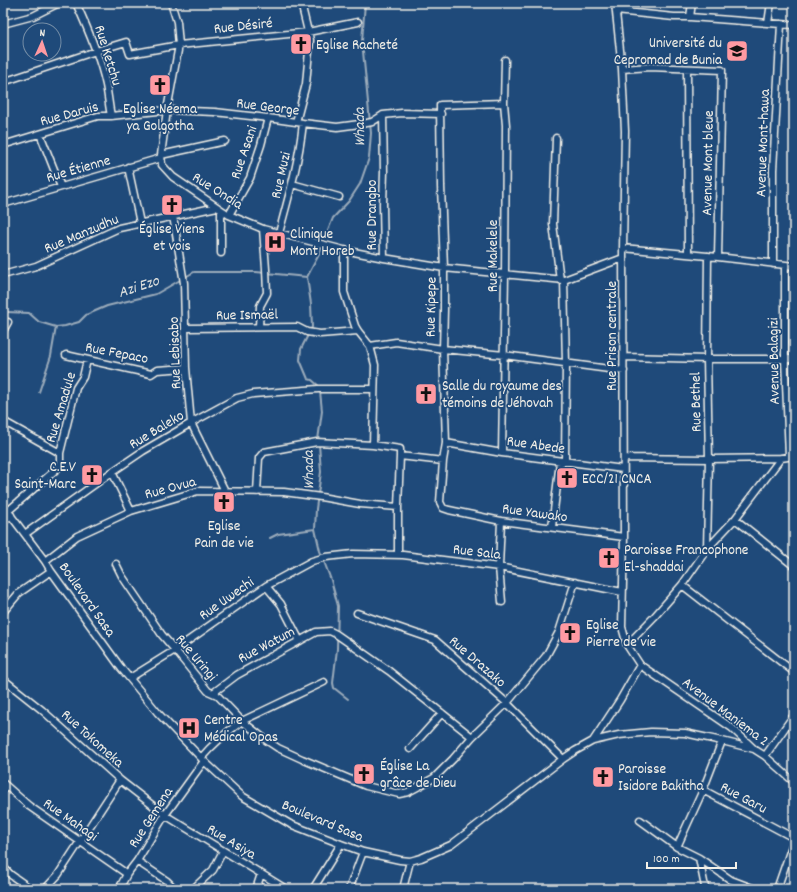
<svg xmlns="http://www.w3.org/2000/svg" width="797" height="892" viewBox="0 0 797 892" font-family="Dekko,sans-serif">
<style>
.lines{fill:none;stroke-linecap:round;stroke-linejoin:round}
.stream{stroke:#9cacbb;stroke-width:2}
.minor-casing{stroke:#f4f1e8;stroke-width:9}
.minor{stroke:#1f4a7a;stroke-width:6}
.labels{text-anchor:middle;stroke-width:3.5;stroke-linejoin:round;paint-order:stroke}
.street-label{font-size:15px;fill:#f4f1e8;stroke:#1f4a7a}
.poi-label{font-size:15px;fill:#f4f1e8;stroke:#1f4a7a;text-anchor:start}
.water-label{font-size:16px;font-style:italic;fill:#dee0dd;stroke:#1f4a7a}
</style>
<rect width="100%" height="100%" fill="#1f4a7a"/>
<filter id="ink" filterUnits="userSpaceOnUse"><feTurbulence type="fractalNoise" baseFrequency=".025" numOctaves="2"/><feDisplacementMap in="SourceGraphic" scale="8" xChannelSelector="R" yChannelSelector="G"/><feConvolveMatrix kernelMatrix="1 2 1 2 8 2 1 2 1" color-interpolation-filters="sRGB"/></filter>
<g filter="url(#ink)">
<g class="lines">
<path class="stream" d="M325,238L333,218L349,201L360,184L369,158L371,133L362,41L365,3
M7,312L29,313L39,322L56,327L65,326L79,322L86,315L107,306L156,294L194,272H256L307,277
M320,387L312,380L308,379L300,360L301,349L312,327L311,304L307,277L323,247
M39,392L51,356L56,327
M318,440L322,411L320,391
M319,444L321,472L316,509L315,529L320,551L331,580L338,606L337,649L333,683L334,688L348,699
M270,538L278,534L315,529
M230,889L232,884"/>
<g class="minor-casing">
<path id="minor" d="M76,3C88,29 100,57 106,85C108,95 109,106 111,116
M171,3L177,22L179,45L167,110L161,155L162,165L173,177L217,207L229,215L263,229L344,250L384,258L444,268L564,280L623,258
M615,3L622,69L625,131L623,248L624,537L622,627L627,645L640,665L732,728L754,749L765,756L794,782
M616,11L674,17H690L794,25
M690,17L692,3
M768,23L771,3
M3,24L33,16L59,3
M622,69L650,67L722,70L718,257
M687,69L688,253
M3,82L96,51L126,42L130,54L179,45L308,32L358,22
M504,103L440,105L441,186L444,268V310L443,349L446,443L443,461L440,502L443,508L449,510L501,521L624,537
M383,115L384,172L383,204L384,258
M296,122L306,84L310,40L301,3
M40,134L61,187
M556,138L553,224L560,280
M3,145L98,116H111L167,110L215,112L268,118L303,123L337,127L367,123L372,122L383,115L402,113L441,114
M161,155L225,141
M128,167L140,223
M292,184L339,197
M3,204L161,158
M229,215L250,178L261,145L268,118
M173,216L184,283L186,368L191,423L225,491
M279,233C289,196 299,161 303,123
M623,248L718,257L794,266
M344,250V292L355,326L358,331L370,346L375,365L373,445
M221,253V210
M773,264V170L781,24
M785,265V359L789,456
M3,275L36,266L119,228L217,207
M564,280L566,363L565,461
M259,327L260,306L267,293L266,269L263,229
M186,328L297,327L307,332L320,334L358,331
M3,331L8,322
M370,346L396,342L443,349L504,355L624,371
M66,355L151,374L157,370L186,368
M624,357L707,359H794
M3,421L60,453
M446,443L502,453L623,469
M502,453L505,275L506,125L504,103L505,60
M624,458L709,459L781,458
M112,472L131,511
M257,492L259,458L264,452L317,442L373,445L400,449V456L443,461
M3,505L45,561L51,571L121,668L158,713L204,761L242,796L290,824L341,844L363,852L400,860L410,861L421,858L451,845L563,759L575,751L593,741L619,735L651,732L685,733L722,741L754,749
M8,511L60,466V453L76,388L83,377L87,360
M735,519L794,566
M501,521L499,567L502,602
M3,522L11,515
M552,527L560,461
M25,534L112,472L143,451L191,423L237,398L253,394L318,389H374
M707,549L709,459L707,359L708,256
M398,555V507L400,456
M45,561L77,536L131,511L198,491L284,492L321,497L360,504L398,507
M116,564L122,576L162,635L175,650L208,691L217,695L242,721L266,740L278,748L302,759L366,786L399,794L408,792L434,778L453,759L472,737L507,703L546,656L559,632L575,582
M682,585L794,672
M266,586L281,604L300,641
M3,612L19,593L51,571
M357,613L435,640L507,703L563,759
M627,645L654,617L682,585L707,549L735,519L781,458L794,456
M130,678L175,650L266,586L312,561L326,557L353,554L403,555L499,567L622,592
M3,679L42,710L120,780L165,815L286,889
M213,693L237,675L316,632L330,631L336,634L389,671L472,737
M593,741L620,700L640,665
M410,749L442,713
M765,756L794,715
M201,758C213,744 227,732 242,721L324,682
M3,783L29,806L127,874
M703,790L794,838
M640,820L677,847L699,858L731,880L755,889
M677,847L703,790L722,741
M699,858L705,887L704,889
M137,861L167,881L175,889
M3,867L11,875L31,889
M45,889L58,875L120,780
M119,889L127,874L137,861L165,815L204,761
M193,889L213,870L223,851
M256,889L261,874
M313,889L341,844
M349,889L363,852
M403,889L410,861
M777,889L794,840"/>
</g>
<use href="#minor" class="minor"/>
</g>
</g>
<defs>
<g id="church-square" transform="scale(1.15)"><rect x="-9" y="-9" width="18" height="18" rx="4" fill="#ff9aa2" stroke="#1f4a7a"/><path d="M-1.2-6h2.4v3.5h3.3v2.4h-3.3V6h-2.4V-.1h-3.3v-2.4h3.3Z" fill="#111"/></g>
<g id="university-square" transform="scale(1.15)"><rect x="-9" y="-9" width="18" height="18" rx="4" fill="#ff9aa2" stroke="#1f4a7a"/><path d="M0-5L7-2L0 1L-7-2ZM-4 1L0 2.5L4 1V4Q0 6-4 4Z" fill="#111"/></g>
<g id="hospital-square" transform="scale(1.15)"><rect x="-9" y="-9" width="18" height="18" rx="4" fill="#ff9aa2" stroke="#1f4a7a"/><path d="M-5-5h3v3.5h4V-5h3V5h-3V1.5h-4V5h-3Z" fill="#111"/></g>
</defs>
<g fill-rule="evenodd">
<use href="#church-square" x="301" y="44"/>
<use href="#university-square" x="737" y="51"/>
<use href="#church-square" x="160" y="85"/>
<use href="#church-square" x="172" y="205"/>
<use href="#hospital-square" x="275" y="242"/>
<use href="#church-square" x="426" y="394"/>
<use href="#church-square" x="92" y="475"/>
<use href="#church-square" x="567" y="478"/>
<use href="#church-square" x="224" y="502"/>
<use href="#church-square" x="609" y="558"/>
<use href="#church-square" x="570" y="633"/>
<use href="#hospital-square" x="189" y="728"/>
<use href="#church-square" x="364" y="774"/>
<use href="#church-square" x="603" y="777"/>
</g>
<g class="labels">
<g class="street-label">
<text transform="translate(243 25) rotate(-6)" y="5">Rue Désiré</text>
<text transform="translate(109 55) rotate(73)" y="5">Rue Ketchu</text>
<text transform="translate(268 106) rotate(7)" y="5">Rue George</text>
<text transform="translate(69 113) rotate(-15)" y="5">Rue Daruis</text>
<text transform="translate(762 143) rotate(-88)" y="5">Avenue Mont-hawa</text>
<text transform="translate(243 152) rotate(-71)" y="5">Rue Asani</text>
<text transform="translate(707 163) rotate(-89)" y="5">Avenue Mont bleue</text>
<text transform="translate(78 168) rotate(-16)" y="5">Rue Étienne</text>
<text transform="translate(280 175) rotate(-77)" y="5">Rue Muzi</text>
<text transform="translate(218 190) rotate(32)" y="5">Rue Ondia</text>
<text transform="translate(371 215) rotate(-90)" y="5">Rue Drangbo</text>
<text transform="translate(81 233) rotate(-23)" y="5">Rue Manzudhu</text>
<text transform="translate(492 256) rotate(-90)" y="5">Rue Makelele</text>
<text transform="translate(430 307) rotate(-89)" y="5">Rue Kipepe</text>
<text transform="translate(247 314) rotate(-1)" y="5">Rue Ismaël</text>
<text transform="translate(611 336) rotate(-90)" y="5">Rue Prison centrale</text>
<text transform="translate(117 352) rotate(11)" y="5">Rue Fepaco</text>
<text transform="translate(174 353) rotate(-92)" y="5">Rue Lebisabo</text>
<text transform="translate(773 361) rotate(-91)" y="5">Avenue Balagizi</text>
<text transform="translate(695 402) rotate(-91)" y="5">Rue Bethel</text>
<text transform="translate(60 407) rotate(-73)" y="5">Rue Amadule</text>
<text transform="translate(156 429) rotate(-31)" y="5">Rue Baleko</text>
<text transform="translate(536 444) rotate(8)" y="5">Rue Abede</text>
<text transform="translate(170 487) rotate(-15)" y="5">Rue Ovua</text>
<text transform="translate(535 512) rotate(8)" y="5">Rue Yawako</text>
<text transform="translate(477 551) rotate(7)" y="5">Rue Sala</text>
<text transform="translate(226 598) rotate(-35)" y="5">Rue Uwechi</text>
<text transform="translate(88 599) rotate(55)" y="5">Boulevard Sasa</text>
<text transform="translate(266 644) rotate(-28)" y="5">Rue Watum</text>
<text transform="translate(197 657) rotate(50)" y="5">Rue Uringi</text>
<text transform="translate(478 661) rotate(41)" y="5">Rue Drazako</text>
<text transform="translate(726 711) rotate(37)" y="5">Avenue Maniema 2</text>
<text transform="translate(93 738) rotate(42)" y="5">Rue Tokomeka</text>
<text transform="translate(744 797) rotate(28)" y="5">Rue Garu</text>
<text transform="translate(150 817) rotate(-57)" y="5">Rue Gemena</text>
<text transform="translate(71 819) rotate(35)" y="5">Rue Mahagi</text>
<text transform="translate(323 820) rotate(23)" y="5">Boulevard Sasa</text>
<text transform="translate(232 841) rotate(31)" y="5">Rue Asiya</text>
</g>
<g class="poi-label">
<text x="722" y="47" text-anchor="end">Université du<tspan x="722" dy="17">Cepromad de Bunia</tspan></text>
<text x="316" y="49">Eglise Racheté</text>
<text x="160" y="113" text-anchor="middle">Eglise Néema<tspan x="160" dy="17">ya Golgotha</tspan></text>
<text x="172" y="233" text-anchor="middle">Église Viens<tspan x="172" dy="17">et vois</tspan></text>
<text x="290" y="238">Clinique<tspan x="290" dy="17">Mont Horeb</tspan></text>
<text x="442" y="390">Salle du royaume des<tspan x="442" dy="17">témoins de Jéhovah</tspan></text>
<text x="76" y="471" text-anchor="end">C.E.V<tspan x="76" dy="17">Saint-Marc</tspan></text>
<text x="582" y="483">ECC/21 CNCA</text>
<text x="224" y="530" text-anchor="middle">Eglise<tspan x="224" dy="17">Pain de vie</tspan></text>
<text x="624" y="554">Paroisse Francophone<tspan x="624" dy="17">El-shaddai</tspan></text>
<text x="586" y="629">Eglise<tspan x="586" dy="17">Pierre de vie</tspan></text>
<text x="204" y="724">Centre<tspan x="204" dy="17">Médical Opas</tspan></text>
<text x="380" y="770">Église La<tspan x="380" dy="17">grâce de Dieu</tspan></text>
<text x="618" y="773">Paroisse<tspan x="618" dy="17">Isidore Bakitha</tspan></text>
</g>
<g class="water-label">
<text transform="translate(358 127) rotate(-91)" y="6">Whada</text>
<text transform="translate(138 285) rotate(-18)" y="6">Azi Ezo</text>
<text transform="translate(307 470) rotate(-91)" y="6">Whada</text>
</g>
</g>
<rect width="797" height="892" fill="none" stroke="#1f4a7a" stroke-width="16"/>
<rect x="8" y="8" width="781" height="876" fill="none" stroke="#f4f1e8" stroke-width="1.5" filter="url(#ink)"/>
<g transform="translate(42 42) rotate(3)"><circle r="19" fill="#1f4a7a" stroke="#748da6"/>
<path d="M0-3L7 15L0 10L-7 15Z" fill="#ff9aa2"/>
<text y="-6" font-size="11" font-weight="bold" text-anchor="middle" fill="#f4f1e8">N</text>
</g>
<path d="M647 862v6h89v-6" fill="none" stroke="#f4f1e8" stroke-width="2"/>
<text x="653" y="862" font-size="12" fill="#f4f1e8" stroke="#1f4a7a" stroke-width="3" paint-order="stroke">100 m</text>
</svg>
